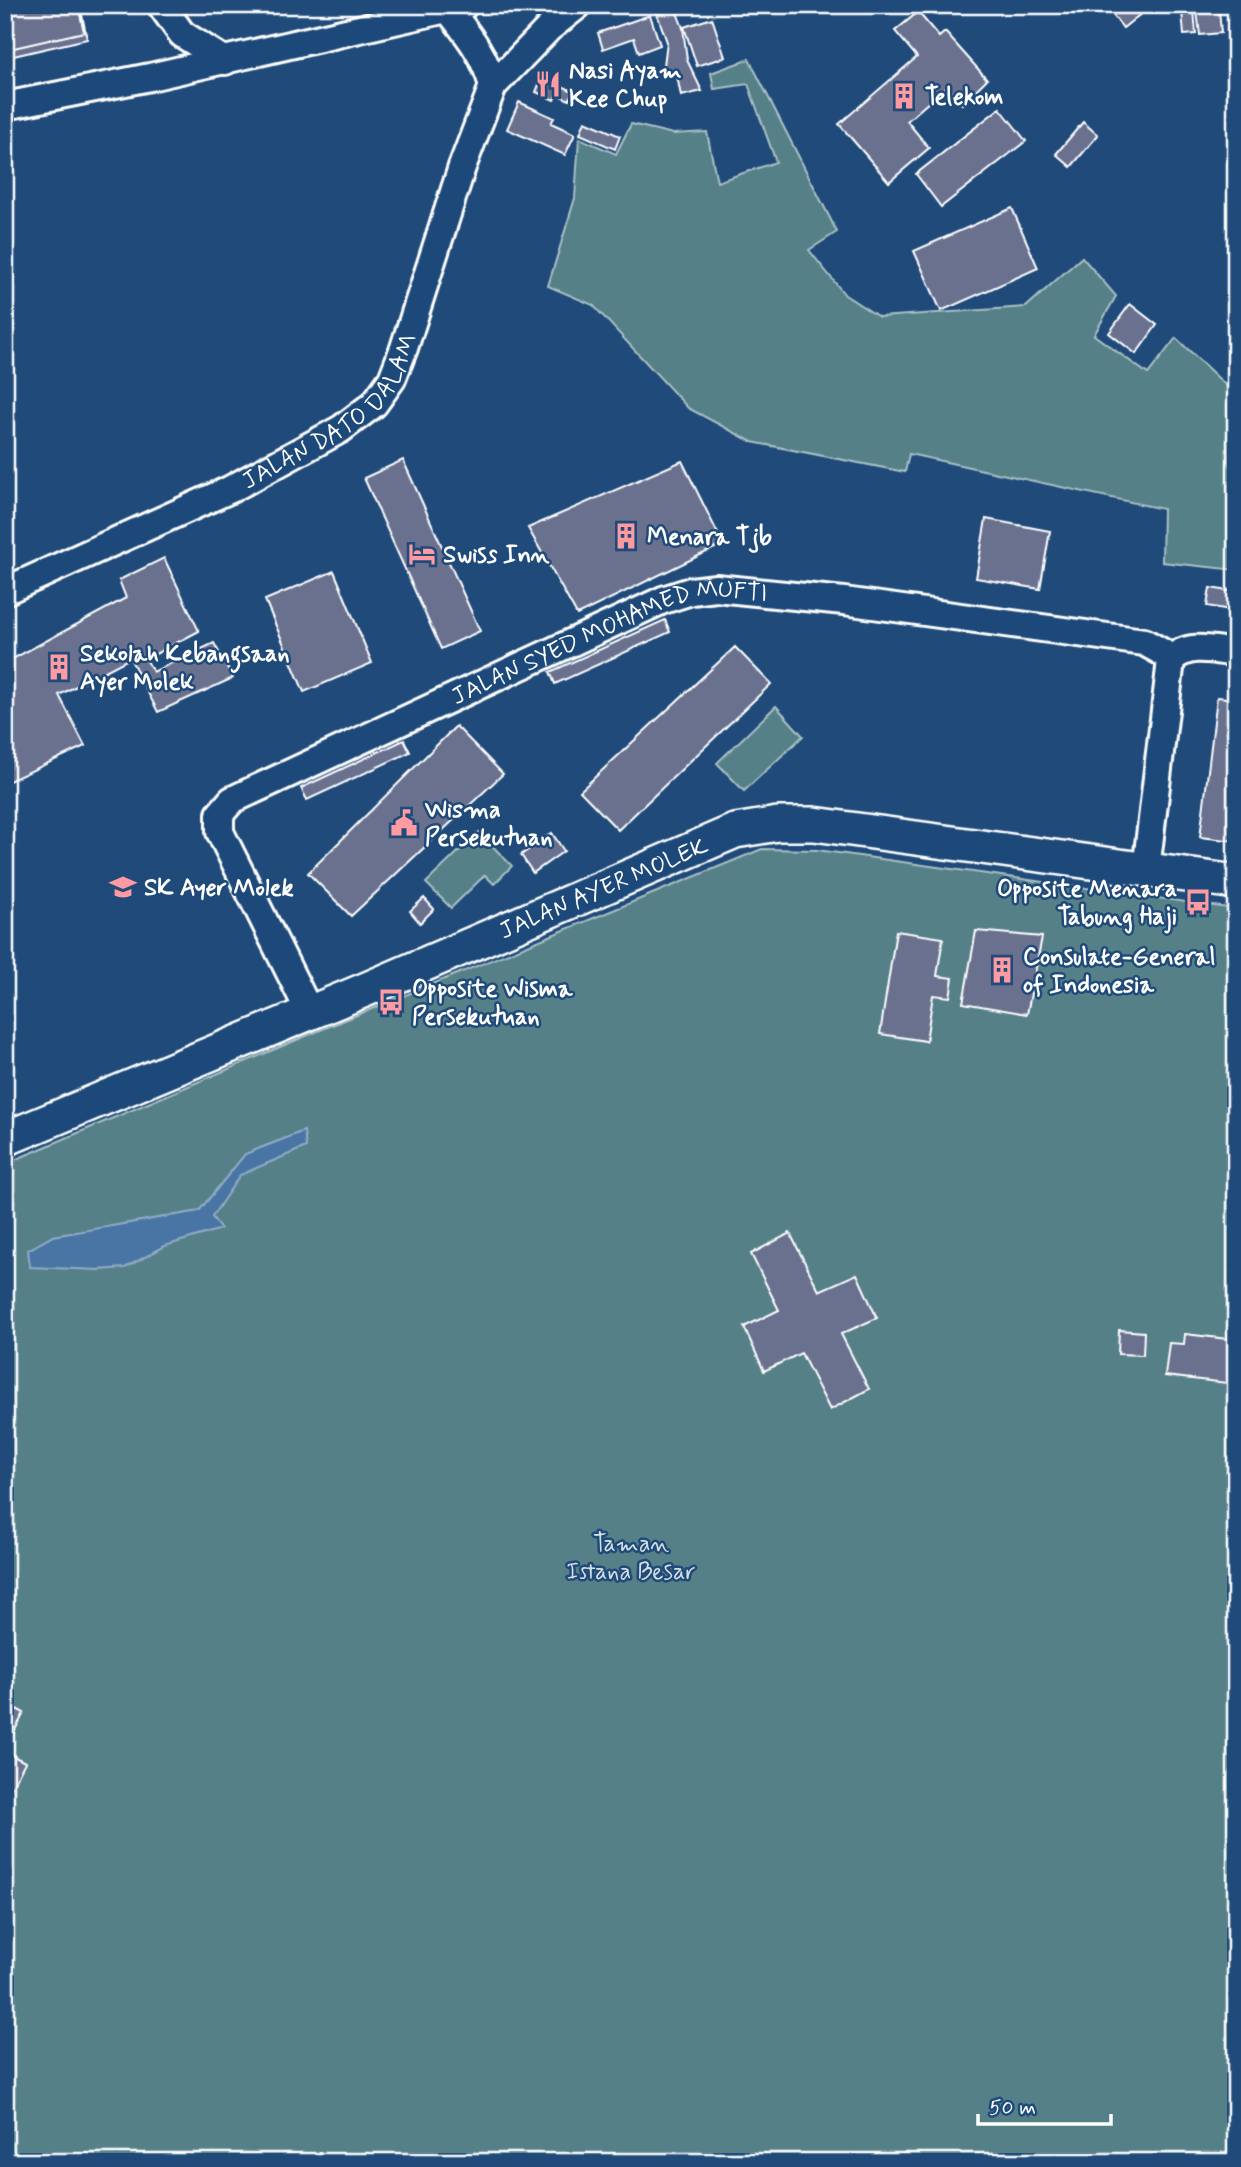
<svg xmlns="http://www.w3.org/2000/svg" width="1241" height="2167" viewBox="0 0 1241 2167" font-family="Mynerve,sans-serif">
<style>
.green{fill:#558088;stroke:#aac0c4;stroke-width:2}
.water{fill:#4875a4;stroke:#91acc8;stroke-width:2}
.building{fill:#6a718f;stroke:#fff;stroke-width:2}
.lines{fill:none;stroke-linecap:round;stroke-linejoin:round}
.minor-casing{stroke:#fff;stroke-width:32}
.major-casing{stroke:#fff;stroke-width:38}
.minor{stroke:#1f4a7a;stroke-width:26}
.major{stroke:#1f4a7a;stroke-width:33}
.labels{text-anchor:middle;stroke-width:5;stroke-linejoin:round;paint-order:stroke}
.poi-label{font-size:24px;font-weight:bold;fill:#fff;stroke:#1f4a7a;text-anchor:start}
.street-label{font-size:24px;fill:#fff;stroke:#1f4a7a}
.park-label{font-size:24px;fill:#d4dfe1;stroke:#1f4a7a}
</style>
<rect width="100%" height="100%" fill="#1f4a7a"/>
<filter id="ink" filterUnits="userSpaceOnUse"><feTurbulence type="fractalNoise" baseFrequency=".0143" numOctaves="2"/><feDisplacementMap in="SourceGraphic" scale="14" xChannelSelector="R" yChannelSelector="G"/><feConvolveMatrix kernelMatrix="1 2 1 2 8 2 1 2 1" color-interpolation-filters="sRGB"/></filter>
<g filter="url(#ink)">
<path class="green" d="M749,59L837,232L809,250L845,295L879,317L1026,307L1082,257L1116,296L1094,335L1148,374L1176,338L1236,395V570L1162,562L1163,509L909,454L905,472L752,442L688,408L593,305L548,286L575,198L579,138L616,154L631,124L673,134L707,132L717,182L776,162L748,84L714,89L711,73Z
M776,706L803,736L744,791L717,763Z
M479,832L512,866L494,884L485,875L451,908L426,883Z
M762,849L817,850L1236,909V2162H5V1164L313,1033Z"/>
<path class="water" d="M304,1131L306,1147L240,1175L212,1217L221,1229L165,1246L125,1268L99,1270L30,1267L28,1250L53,1236L199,1211L245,1154Z"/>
<path class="building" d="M5,5H80L87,39L5,58Z
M5,5H78L84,32L5,50Z
M665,5H674L683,28L687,60L702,91L681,96L677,76L663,73L667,42L656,11Z
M1105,5H1152L1123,28Z
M1219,9L1221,33L1200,35L1197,11Z
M1194,10L1196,34L1184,35L1182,11Z
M918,12L939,37L945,32L987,79L962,104L946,87L907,121L929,148L889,182L839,124L917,57L895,31Z
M650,15L660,45L639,53L634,38L603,49L598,33Z
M712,18L725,57L697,66L684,27Z
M542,77L573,91L569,100L557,94L554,100L536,92Z
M519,102L554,118L551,123L575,134L565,155L507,129Z
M1000,108L1026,141L941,207L916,174Z
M585,121L620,136L615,149L580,134Z
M1083,122L1098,135L1071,167L1056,154Z
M1012,208L1038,268L941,311L914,251Z
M1130,304L1157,325L1136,354L1109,333Z
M403,460L480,631L441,649L364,478Z
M682,461L723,544L577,615L528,528Z
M986,519L1050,531L1040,589L976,578Z
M164,558L199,631L146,659L153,672L214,643L233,678L158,712L130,658L59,695L85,746L5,783V658L7,662L126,598L119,580Z
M334,571L372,663L304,692L265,600Z
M1210,588L1236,592V611L1207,606Z
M665,620L670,632L555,684L550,672Z
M735,647L771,684L618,830L580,791Z
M1217,697L1236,699V841L1200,837Z
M456,726L503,774L351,916L308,873Z
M404,740L410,752L307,800L301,788Z
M552,833L564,851L533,873L521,855Z
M424,898L434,909L420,923L410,911Z
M896,931L943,938L937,976L953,978L950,997L933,995L926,1041L880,1034Z
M976,931L1042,937L1027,1014L963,1003Z
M790,1233L819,1291L857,1274L877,1318L841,1334L869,1389L830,1410L801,1353L764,1371L744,1327L779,1310L751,1254Z
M1119,1330L1144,1332L1143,1355L1118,1354Z
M1185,1334L1236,1340V1384L1165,1376L1169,1343L1184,1344Z
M5,1703L24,1713L6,1747H5Z
M5,1752L25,1762L5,1800Z"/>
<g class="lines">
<g class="minor-casing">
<g id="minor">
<path d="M161,5L182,34L225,61"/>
<path d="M448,9C468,35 484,53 493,86"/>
<path d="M5,106L150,77L464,5"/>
<path id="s1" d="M5,591L231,489L341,429L374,404L392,379L404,348L462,167L493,86L549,28L578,5"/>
<path d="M1171,660C1188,642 1213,650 1236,653"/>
<path d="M1146,870L1171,660"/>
<path id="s2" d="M310,1013L220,832V814L232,800L663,600L691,591L716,588L844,601L1144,642L1162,652L1171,660"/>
</g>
</g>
<g class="major-casing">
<g id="major">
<path id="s3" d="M5,1139L367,989L735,831L778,824H814L1236,882"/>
</g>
</g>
<use href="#minor" class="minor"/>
<use href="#major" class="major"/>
</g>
</g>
<defs>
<g id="restaurant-bare" transform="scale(2.1)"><path d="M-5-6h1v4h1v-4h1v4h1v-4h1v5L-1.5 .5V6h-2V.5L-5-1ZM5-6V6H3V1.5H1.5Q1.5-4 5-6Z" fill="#ff9aa2" stroke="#1f4a7a" stroke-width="2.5" paint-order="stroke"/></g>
<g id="building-bare" transform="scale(2.1)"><path d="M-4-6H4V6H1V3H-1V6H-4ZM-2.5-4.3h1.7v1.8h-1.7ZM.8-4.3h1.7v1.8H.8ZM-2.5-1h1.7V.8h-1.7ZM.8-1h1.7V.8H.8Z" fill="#ff9aa2" stroke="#1f4a7a" stroke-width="2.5" paint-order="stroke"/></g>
<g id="hotel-bare" transform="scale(2.1)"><path d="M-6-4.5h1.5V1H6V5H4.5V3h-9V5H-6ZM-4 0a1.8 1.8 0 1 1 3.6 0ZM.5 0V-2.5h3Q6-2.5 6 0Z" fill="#ff9aa2" stroke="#1f4a7a" stroke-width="2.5" paint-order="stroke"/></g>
<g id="civic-bare" transform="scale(2.1)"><path d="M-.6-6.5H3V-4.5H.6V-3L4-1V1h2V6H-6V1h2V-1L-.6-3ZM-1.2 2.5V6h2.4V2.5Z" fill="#ff9aa2" stroke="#1f4a7a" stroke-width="2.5" paint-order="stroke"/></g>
<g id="school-bare" transform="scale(2.1)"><path d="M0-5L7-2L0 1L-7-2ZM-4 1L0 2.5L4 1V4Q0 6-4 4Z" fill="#ff9aa2" stroke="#1f4a7a" stroke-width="2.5" paint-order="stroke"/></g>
<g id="bus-bare" transform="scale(2.1)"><path d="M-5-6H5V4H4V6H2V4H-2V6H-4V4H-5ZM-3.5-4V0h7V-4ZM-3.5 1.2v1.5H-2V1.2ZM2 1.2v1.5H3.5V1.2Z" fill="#ff9aa2" stroke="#1f4a7a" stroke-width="2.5" paint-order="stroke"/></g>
</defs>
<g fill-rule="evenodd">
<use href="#restaurant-bare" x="548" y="84"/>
<use href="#building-bare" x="904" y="96"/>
<use href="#building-bare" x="626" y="536"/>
<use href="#hotel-bare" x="422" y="554"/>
<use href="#building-bare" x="59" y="667"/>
<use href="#civic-bare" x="404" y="823"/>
<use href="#school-bare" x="123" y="887"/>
<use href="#bus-bare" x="1198" y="902"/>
<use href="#building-bare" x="1002" y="970"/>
<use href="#bus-bare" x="391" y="1002"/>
</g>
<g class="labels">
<g class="poi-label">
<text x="569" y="78">Nasi Ayam<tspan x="569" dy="28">Kee Chup</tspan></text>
<text x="925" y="104">Telekom</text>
<text x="647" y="544">Menara Tjb</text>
<text x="443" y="562">Swiss Inn</text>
<text x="80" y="661">Sekolah Kebangsaan<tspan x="80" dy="28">Ayer Molek</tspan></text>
<text x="425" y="817">Wisma<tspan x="425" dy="28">Persekutuan</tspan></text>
<text x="144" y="895">SK Ayer Molek</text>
<text x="1177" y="896" text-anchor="end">Opposite Menara<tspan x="1177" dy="28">Tabung Haji</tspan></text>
<text x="1023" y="964">Consulate-General<tspan x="1023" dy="28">of Indonesia</tspan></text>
<text x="412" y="996">Opposite Wisma<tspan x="412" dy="28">Persekutuan</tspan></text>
</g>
<g class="street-label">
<text dy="8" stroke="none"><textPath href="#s1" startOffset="378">JALAN DATO DALAM</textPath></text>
<text dy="8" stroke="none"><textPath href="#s2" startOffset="651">JALAN SYED MOHAMED MUFTI</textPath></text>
<text dy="8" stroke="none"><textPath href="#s3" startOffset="649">JALAN AYER MOLEK</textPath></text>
</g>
<g class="park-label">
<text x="631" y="1551">Taman<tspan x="631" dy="28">Istana Besar</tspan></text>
</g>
</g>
<rect width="1241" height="2167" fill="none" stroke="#1f4a7a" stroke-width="28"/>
<rect x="14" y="14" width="1213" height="2139" fill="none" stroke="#fff" stroke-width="2.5" filter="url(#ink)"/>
<path d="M978 2114v10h133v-10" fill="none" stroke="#ffffff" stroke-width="3.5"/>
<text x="989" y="2114" font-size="21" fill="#ffffff" stroke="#1f4a7a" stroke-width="5" paint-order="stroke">50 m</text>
</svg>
